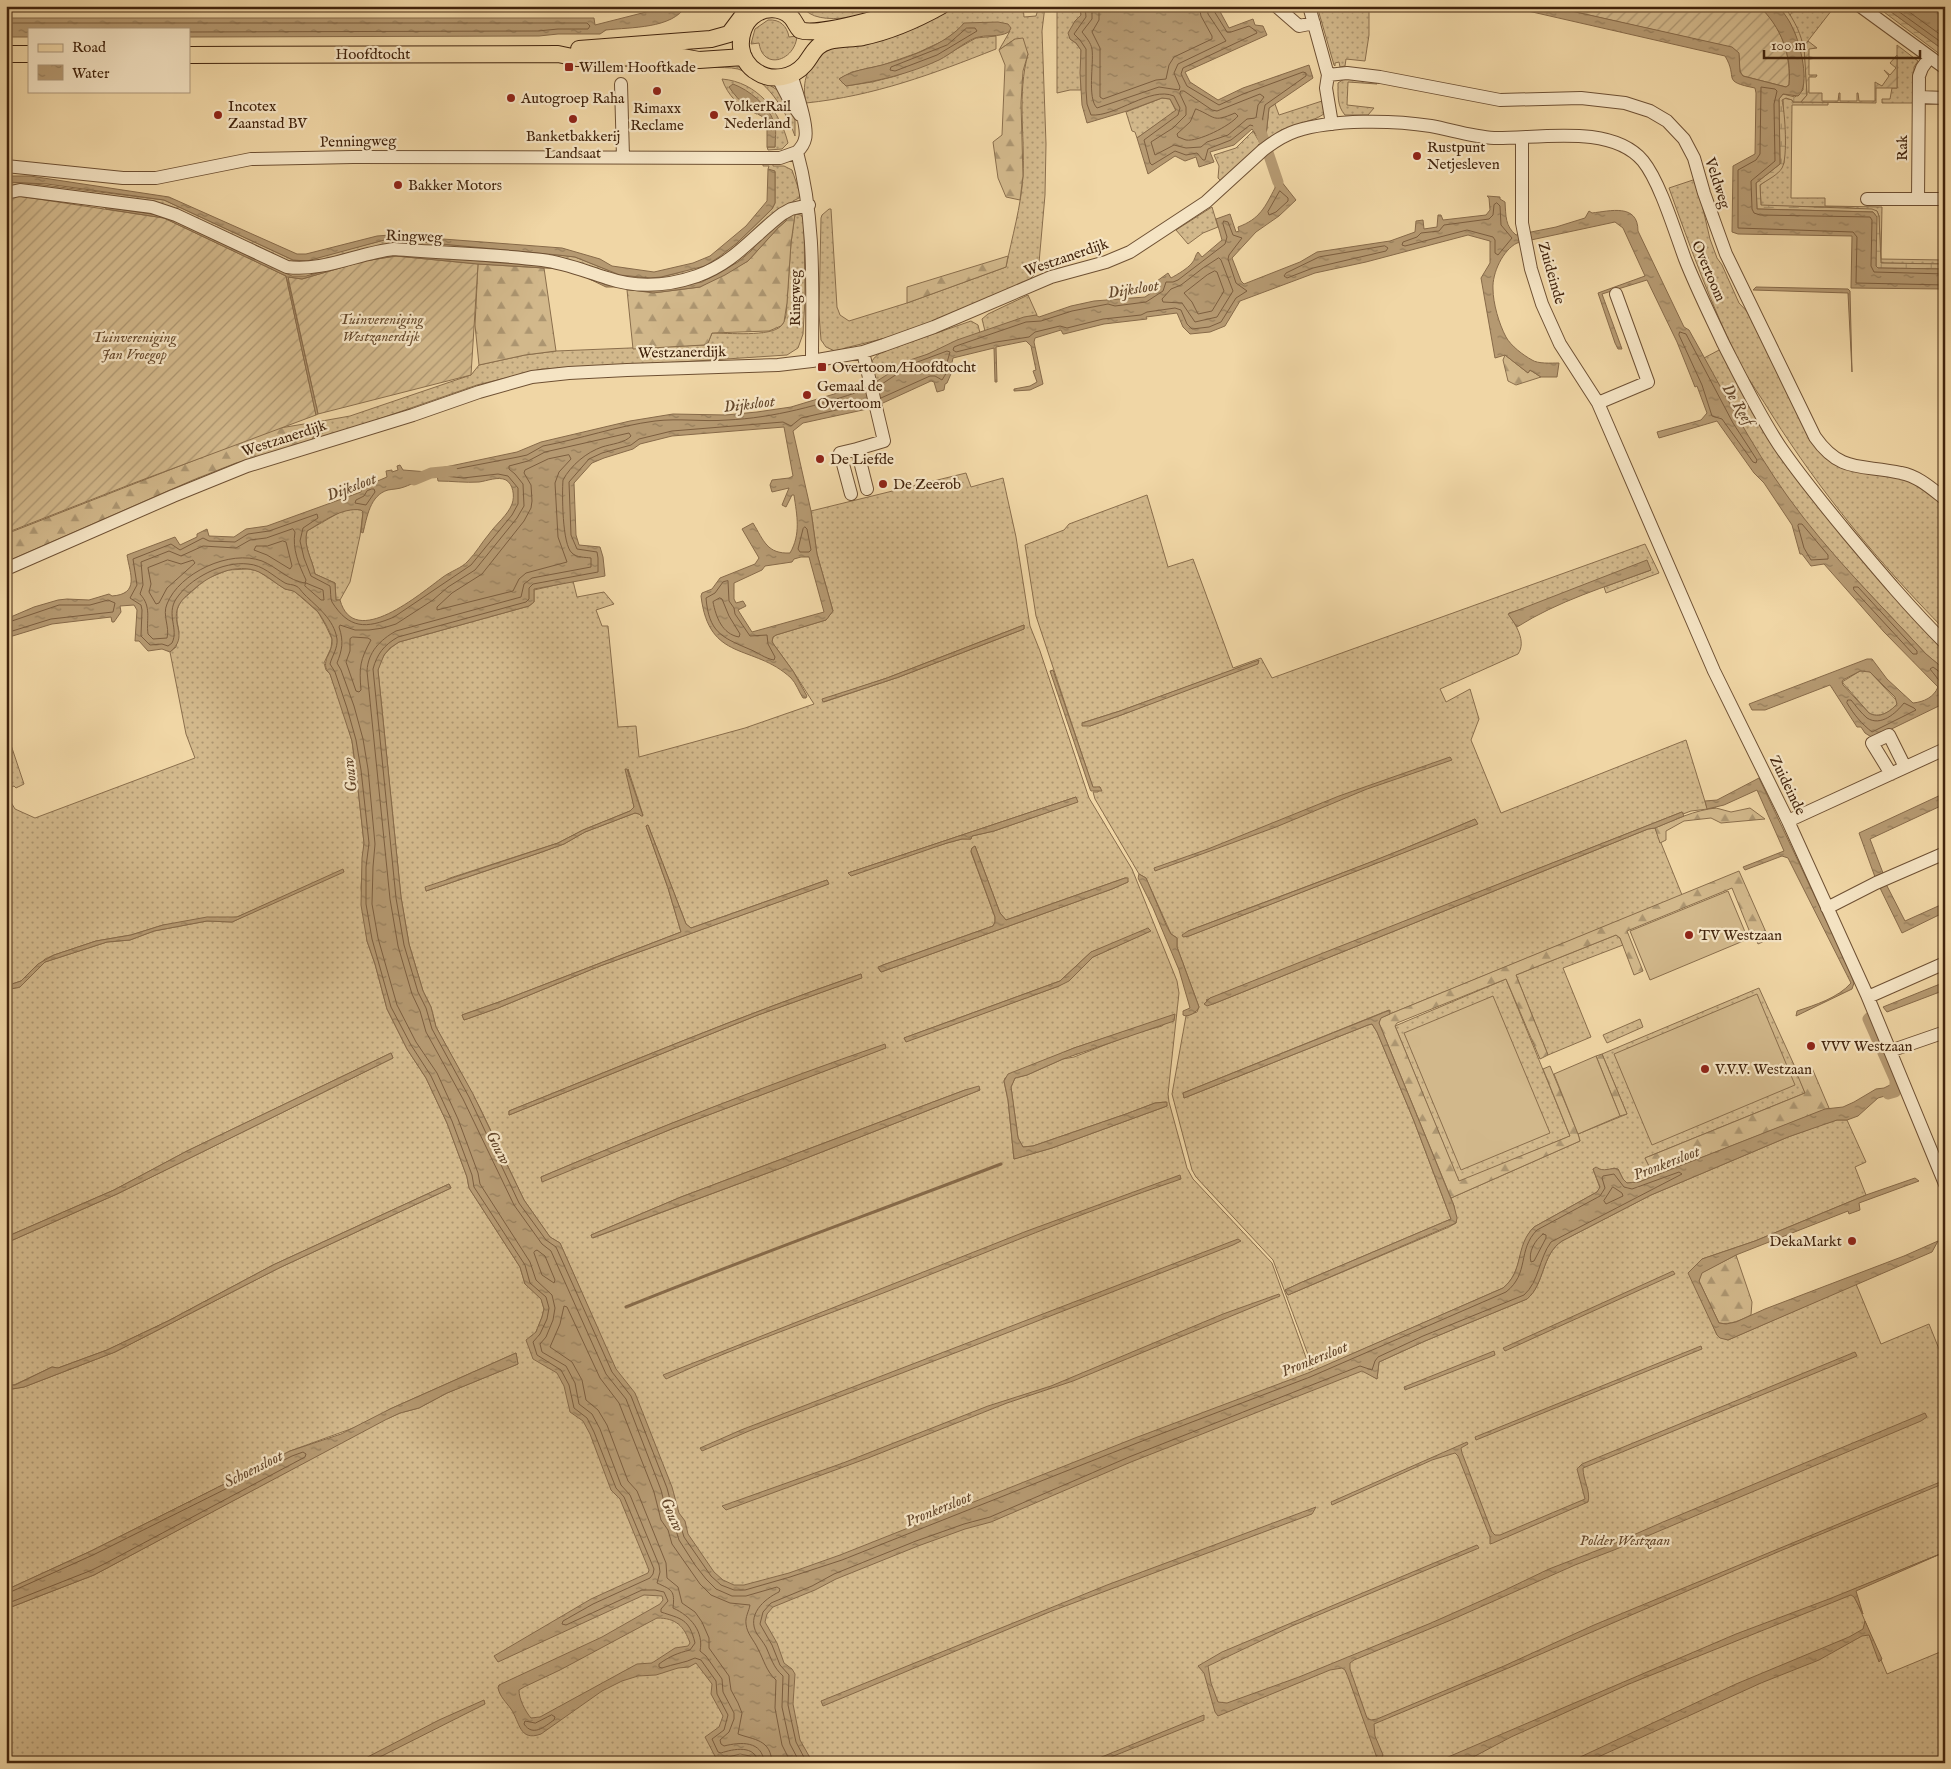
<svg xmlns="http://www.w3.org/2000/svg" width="1951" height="1769" viewBox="0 0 1951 1769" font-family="'IM FELL English',serif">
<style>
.grass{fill:url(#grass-dots);stroke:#8a6e4c;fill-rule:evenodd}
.forest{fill:url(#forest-firs);stroke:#8a6e4c}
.wetland{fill:url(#wetland-marsh);stroke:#8a6e4c}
.garden{fill:url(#garden-furrows);stroke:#8a6e4c}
.pitch{fill:#d2b88b;stroke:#8a6e4c}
.water{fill:url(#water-ripples);stroke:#876a49;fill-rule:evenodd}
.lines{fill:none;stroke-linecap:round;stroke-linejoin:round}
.shore{stroke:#7c5e3f;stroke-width:1}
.stream{stroke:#876a49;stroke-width:3}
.canal{stroke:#b59971;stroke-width:11}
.minor-casing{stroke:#6e5033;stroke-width:14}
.major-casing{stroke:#42240d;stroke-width:18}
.minor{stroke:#f5e4c4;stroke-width:12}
.major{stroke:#f0d6a5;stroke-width:16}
.poi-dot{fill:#8f2418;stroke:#f5e4c4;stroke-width:2}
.labels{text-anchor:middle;stroke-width:4.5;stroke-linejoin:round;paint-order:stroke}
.street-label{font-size:15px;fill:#42240d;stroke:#f5e4c4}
.poi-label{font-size:15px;fill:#42240d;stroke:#f5e4c4;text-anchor:start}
.park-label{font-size:15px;font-style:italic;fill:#66492c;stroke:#f5e4c4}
.water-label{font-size:16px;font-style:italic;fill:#64472b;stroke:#f5e4c4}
</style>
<defs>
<pattern id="grass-dots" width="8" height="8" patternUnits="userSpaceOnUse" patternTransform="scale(1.25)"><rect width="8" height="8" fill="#d2b88b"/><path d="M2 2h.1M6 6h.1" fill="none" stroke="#ac9570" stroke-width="1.8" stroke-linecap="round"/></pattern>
<pattern id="forest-firs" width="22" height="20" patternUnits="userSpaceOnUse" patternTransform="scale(1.25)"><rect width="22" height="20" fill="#d2b88b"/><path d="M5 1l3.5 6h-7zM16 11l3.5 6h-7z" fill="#ac9570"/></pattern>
<pattern id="wetland-marsh" width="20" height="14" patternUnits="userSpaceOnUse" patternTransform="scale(1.25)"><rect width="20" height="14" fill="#d2b88b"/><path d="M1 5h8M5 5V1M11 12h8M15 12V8" fill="none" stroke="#ac9570"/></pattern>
<pattern id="garden-furrows" width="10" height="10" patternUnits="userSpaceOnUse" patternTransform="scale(1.25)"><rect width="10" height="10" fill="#d2b88b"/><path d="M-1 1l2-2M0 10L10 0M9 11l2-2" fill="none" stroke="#ac9570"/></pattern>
<pattern id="water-ripples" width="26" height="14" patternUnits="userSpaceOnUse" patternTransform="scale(1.25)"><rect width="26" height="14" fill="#b59971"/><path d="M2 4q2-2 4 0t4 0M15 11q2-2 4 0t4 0" fill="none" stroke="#957d5b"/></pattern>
</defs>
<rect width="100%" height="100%" fill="#f0d6a5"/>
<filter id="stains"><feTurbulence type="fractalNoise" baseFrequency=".004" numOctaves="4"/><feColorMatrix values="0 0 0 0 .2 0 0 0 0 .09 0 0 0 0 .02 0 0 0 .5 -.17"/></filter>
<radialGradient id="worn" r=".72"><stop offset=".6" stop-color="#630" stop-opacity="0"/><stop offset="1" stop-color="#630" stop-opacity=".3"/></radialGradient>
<path class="grass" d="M802,6H898C876,12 817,31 802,6Z
M948,6H1023L1024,17L1036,16L1039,6H1045L1042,31L1046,144L1045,195L1039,263L1034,275L1026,283L978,305L898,335L845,348L837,352L826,347L821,340L819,314L821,218L822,215L829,209H831L837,307L840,315L849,321L907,303L1006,267C1012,237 1021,207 1023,176C1025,135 1017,94 1028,54L1015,39L999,50L1010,31L959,29L945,40L917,53L883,65L852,72L839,79L846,86L872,82L896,76L939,59L976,38L996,36V49C933,74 874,96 806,103C801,80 808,66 825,50Z
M1057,6H1080L1081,15L1075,21L1070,39L1076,43L1081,50V90H1070L1057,93Z
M1317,6H1369V35L1365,61L1346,59L1345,66L1340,67L1339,62L1335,63V66L1334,65Z
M1796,6H1835L1804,46L1790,15Z
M768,20C780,19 787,26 789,37L797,36C795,61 763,71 759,43L751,44L755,29Z
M1897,45L1918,61L1914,67V103H1882V99H1890L1892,88H1897Z
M710,62L734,63L779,91L795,120V136C785,109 767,79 738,69C730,67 719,68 711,67Z
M1347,77L1376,81L1377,84L1348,82L1347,105L1374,108L1368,115H1345C1337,106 1338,95 1338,83Z
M722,79C757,82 780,111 788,143L782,149L768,150L767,147H775L774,123L746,107L757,114C739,107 728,96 722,79Z
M1162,98L1170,99L1176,111L1137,138L1135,132L1132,131L1126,112Z
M1783,98L1793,100V102H1828V105H1792L1791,198H1825V206L1882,207L1881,259L1945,260V264L1881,263L1879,216L1877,211L1843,207L1761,206L1760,185L1778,172L1784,163Z
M1322,101L1324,114L1317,118L1281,130L1268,142L1266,136L1269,108L1275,104L1279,115Z
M1253,131L1260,143L1258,145L1259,149L1221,181L1218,178L1219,166L1214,155L1236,148Z
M763,162L773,163V166H784L792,170L800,193L799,198L793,201L794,205L711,268L651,283L502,254L301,266L181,215L6,189V182L11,181L164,200L293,260L303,261L388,239L558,255L575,257L620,275L650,278L661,277L678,273L737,243L772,209L775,203V172L768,169L769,166H763Z
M1696,179L1710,239L1717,258L1722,265L1739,303L1755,320L1823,451L1911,480L1945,504V630C1880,564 1821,493 1772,415C1762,398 1749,381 1740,364C1712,307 1690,247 1669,188Z
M1212,207L1218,227L1203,233L1188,244L1176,230Z
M795,214L801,215L804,220L805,299L803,334L798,348L787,355L665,363L542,369L477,385L310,443L322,421L350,416L456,380L471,375L479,365L525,355L556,351L704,345L708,343L712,333C727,333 771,337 781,326C784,323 785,319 786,315L791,243Z
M1028,295L1037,315L985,331L982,319L988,314Z
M971,321L978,325L980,333L928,354L874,383C869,369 867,361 882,352Z
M1721,349L1753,410L1945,649V670L1926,654C1892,617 1856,581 1823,543C1775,487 1738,422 1704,358Z
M966,473L971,487L1003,478L1016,537L1030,626L1040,651L1089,798L1132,869L1177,981L1179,993L1168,1094L1169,1102L1187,1168L1193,1179L1272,1263L1309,1366V1370L1313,1368L1273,1260L1196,1177L1192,1170L1172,1094L1186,1016L1197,1012L1199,1007L1177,947V938L1171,934L1146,878L1139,874L1095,799L1093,792H1098L1100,787L1093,788L1036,616L1025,545L1064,530L1069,524L1147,495L1168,567L1193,559L1233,668L1261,658L1272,678L1645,544L1659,573L1606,593L1604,587L1651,570L1509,613C1515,625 1527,641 1518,654L1440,689L1446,702L1470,689L1479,719L1471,740L1501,813L1686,740L1707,808H1716L1691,811L1683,814L1682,812L1206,1000L1213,1004L1648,829L1655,828L1682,895L1390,1014L1389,1010L1183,1093L1184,1098L1368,1025L1372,1024L1377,1032L1414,1121L1451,1219L1300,1283L1285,1290L1288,1295L1449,1227L1456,1223L1454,1206L1451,1198L1580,1141L1578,1134L1627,1114L1602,1054L1759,988L1795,1067L1805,1093L1645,1158L1654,1176L1639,1182L1627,1183L1623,1179L1618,1169L1614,1168L1606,1171L1593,1169L1600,1188L1597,1192L1534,1227C1516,1245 1524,1271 1503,1288L1343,1358L1377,1379L1379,1362L1425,1341L1527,1299C1545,1284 1541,1255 1562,1241L1651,1195L1788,1137L1824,1124L1837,1120H1847L1866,1162L1855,1167L1866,1195L1755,1241L1702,1259L1692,1278L1717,1335L1728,1340L1856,1284L1881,1344L1929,1324L1945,1364V1552L1852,1590L1887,1674L1945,1650V1763H6V1609L94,1575L376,1424L356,1427L290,1451L91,1551L6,1590V1390L24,1387L115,1352L279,1268L451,1188L449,1184L273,1265L168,1321L107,1350L58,1368L52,1367L14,1385H6V1243L117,1194L393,1058L391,1053L187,1151L114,1190L6,1237V990L20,987L45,962L107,942L130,940L154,931L207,921L232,922L308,886L237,917L163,925L131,935L96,941L54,955L45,959L21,981L6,986V794L15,809L35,818L195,758L186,734L170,652L176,647L179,632L177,621V609L181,601L206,579L228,570L248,569L258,571L285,589L294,591L318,612L326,626L332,639L331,648L324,663L326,670L330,674L343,709L352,741L356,771L364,843L361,888L367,941L375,964L387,1009L407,1049L426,1078L447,1123L467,1177L469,1188L520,1267L525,1284L541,1298L544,1309L542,1317L536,1332L602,1339L560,1243L550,1237L524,1200L480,1108L436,1027L431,1007L423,991L409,944L401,897L378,670C381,656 388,649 399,642L529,606L534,602V590L573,581L577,597L604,592L614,604L596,610L602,626H608L618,727L636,726L639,757L745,728L814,704L793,671L772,642L773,637L776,635L826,620L833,611L817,554L811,511ZM1024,625V629L899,677L824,702L822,700L887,678ZM1258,661L1124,714L1090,726L1082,723L1120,711ZM628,769L643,815L635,813L585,832L564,844L539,853L426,891L450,878L558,843L583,830L630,811L634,807ZM1076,797L1077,802L994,831L972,836L971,839H962L947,843L848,873ZM1475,819L1477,824L1186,937L1188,931L1377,860ZM648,825L686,924L691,928L827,880L828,884L600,966L498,1008L464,1020L462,1015L499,1002L681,932L668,888L646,826ZM975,846L1000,913L1006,920L1125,878H1127L1128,882L1112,889L881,972L878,968L883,965L993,926L995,922V917L971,852L972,848ZM1150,931L1093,957L1059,986L906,1041L904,1038L1060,981L1091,952ZM861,974V978L758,1015L509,1115V1111C626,1064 742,1015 861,974ZM1175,1015L1162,1026L1133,1034L1074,1057L1063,1059L1027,1075L1015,1078L1011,1087L1018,1138L1023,1147L1033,1146L1126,1114L1155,1103L1166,1102L1167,1106L1052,1148L1014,1159L1008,1100L1004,1081L1005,1078L1074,1048ZM884,1045L885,1048L674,1128L542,1181L541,1177C654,1129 768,1085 884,1045ZM965,1090H980L781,1168L593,1238L591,1235L681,1197ZM516,1353L518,1364L447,1393L419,1408L400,1413L387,1419L385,1412L390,1409Z
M354,509L361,510L363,512L360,536L350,582L340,600H336L335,583L315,574C312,558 303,547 307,531L342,511Z
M1866,670L1870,672L1897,701V704C1890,712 1879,719 1869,713L1842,682L1860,671Z
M6,730L24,784L16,788L14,786L6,789Z
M1616,935L1620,938L1623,945L1563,968L1591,1037L1548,1055L1516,975Z
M1506,979L1570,1136L1459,1182L1395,1026Z
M1640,1019L1643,1027L1607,1043L1603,1035Z"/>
<path class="forest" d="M1023,38L1028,54L1023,71L1021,103L1023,176L1020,200L1006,197L998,178L993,142L1002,135L1005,65L999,50L1015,39Z
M795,214L791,243L787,303L784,322L781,326L769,331L712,333L708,343L704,345L633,349L627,290L660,292L700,287L748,261L778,228L786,221L787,216Z
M1008,256L1006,267L907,303V287Z
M478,264L544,268L556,351L525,355L479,365L475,325Z
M1505,355L1528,373L1530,370L1541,377L1516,385L1508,381L1503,360Z
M322,421L310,443L236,463L193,480L6,562V534L274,429Z
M1716,808L1731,812L1750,808L1765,819L1721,823L1711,818L1684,821L1666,831V840L1660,843L1655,828C1674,820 1695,810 1716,808Z
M1739,871L1769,939L1758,944L1756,939L1753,940L1732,888L1627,931L1643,971L1634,975L1620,938L1616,935L1516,975L1548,1055L1540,1059L1506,979L1397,1023L1395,1026L1459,1181L1570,1136L1543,1069L1550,1066L1578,1134L1580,1141L1451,1198L1379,1023L1380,1018Z
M1602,1054L1627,1114L1620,1116L1596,1056Z
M1812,1068L1829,1108L1654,1176L1645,1158L1805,1093L1797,1074Z
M1736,1255L1752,1302L1751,1315C1741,1320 1731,1325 1719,1323L1699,1281L1701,1273Z"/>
<path class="wetland" d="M1778,6H1784C1808,39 1805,57 1807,95L1801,102H1793L1792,100L1786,98L1782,100C1785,112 1788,158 1782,168C1778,175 1767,180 1760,185L1761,205L1872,209L1877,211L1879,216L1881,263L1945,264V269L1878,268L1876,266L1875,214L1873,212L1757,209L1756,183L1780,164L1779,99L1783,94L1795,97L1803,90C1804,59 1799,31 1778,6Z
M1876,6H1883L1945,51V58Z"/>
<path class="garden" d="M1549,6H1759C1782,27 1791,54 1789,85L1786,87L1743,76C1734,65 1747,53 1729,47Z
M1808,41L1817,48L1809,49V57L1817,58L1809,59V75H1817L1816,77H1809V93H1822V101H1838L1839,93H1840V101H1857V93H1858L1859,101H1875V82L1882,86L1889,76L1884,70L1890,75L1896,68L1890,63L1897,55V88H1876V103L1801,102L1807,95L1804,46Z
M18,196L164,218L286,276L316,415L134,483L6,533V198Z
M396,256L478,264L471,375L318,414L288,277L302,279L364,261Z"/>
<path class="pitch" d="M1728,891L1748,939L1650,980L1630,931Z
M1757,994L1795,1085L1652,1145L1614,1054Z
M1493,996L1550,1133L1461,1170L1404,1033Z
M1596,1056L1620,1116L1578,1134L1554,1074Z"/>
<path class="water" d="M650,6H686C672,29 631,27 606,30L600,34H558L539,36L189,37V29H29V37H6V18H594L595,25L650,11Z
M1080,6H1217L1229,28L1253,19L1255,25L1263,26L1267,35L1185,72L1190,82L1218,100L1243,88L1309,65L1313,78L1269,108L1266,136L1260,140L1252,129L1234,145L1210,152L1214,162L1199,167L1196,157L1185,161L1175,156L1148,174L1137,138L1176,110L1170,99L1162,98L1127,111L1087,123L1082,105L1080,73L1081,50L1076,43L1070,39L1068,33L1075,21L1081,15Z
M1506,6H1549L1732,47L1739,53L1740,72L1743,76L1786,87L1789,85C1792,55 1781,27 1759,6H1778C1784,13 1790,21 1793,29C1800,42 1811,86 1798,96L1783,94L1779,99L1780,164L1756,183L1757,209L1873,212L1877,217L1876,266L1878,268L1945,269V289L1851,288L1852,236L1738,234L1732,232L1733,166L1755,154L1756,93L1755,88C1720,81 1739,79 1725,56Z
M1883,6H1935L1945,14V51Z
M998,22L1008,24L1011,28L1009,32C998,38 986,34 975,38C963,43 951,54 939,60C909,74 878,81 846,86L839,79C852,70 867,69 882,65C908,58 947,44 964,23Z
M733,84C749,90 768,105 774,122C777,130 775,139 775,147H767V119C751,111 739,102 729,87Z
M768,169L775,171V203L772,209L737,243L719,257L705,266L661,277L650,278L620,275L575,257L558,255L388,239L307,261L293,260L164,200L47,184L6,182V176H30L169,197L297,254H306L377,236L390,235L562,248L600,259L612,266L654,272L693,263L710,256L746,226L767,201Z
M1281,181L1296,200L1279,216L1256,232L1232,258L1241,281L1244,284L1300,262L1317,252L1390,241L1415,232L1416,221L1423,220L1424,229L1437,227L1438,215H1441L1443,220L1486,215L1490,210L1489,198L1487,196L1500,197V199L1505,202C1506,216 1505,226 1516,235L1556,227L1585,218L1589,211L1592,213C1610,211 1638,203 1638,231L1684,327L1689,330C1721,387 1750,444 1788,497C1829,554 1879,603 1926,654L1945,670V703L1873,738L1865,733L1861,727H1857L1830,685L1765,710H1752L1749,704L1867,659H1872L1887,679L1913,703C1924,702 1934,697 1938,687L1884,632L1824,564L1811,566L1802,554H1800L1792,525L1764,483L1754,473L1717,421L1659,438L1657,432L1701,420L1707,413L1697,386L1695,387L1677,342L1647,280L1602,294L1622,349H1618L1615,343L1598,293L1645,276L1623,228L1615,222L1517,243C1503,250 1492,273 1493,289C1493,303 1499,324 1506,337C1511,346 1523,355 1532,360C1538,364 1551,363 1559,363L1557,377H1541L1530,370L1528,373L1505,355L1495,358L1481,278L1490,263V241L1468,235L1366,262L1315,273L1240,301L1225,326L1210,332L1190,334L1183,327L1177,313L1146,317L1147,319L1104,324L1064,334H1063L1061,330L1035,338L1034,342L1043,384L1030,390L1014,391V389L1030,386L1037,382L1033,371L1036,370L1031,346L1026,341L996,347L997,382H995L994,348L953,358L951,367L953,369L947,383L945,384L944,390L937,392L934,382L931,381L872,408L803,423L793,431L811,511L817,554L833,611L826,620L776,635L773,637L772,642L793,671L807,696L806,698H803C799,692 796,683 791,678C753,643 709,663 701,596L702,593L712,589L720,578L755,564L759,558L742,529L753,523C764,541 767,554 790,553C801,534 797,516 794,495H792L786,507L782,505L789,488L772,492L770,485L772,480L789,478L793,476L784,427L672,436L640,444L633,449L604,458L592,463L574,483L576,535L579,545L600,547L603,557L605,576L534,589V602L529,606L399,642L390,648L384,655L378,670L401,897L409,944L423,991L431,1007L436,1027L473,1094L524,1200L550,1237L560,1243L616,1369L635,1393L672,1487L679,1513L685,1521L688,1534L714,1572L723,1580L734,1585H744L789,1573L840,1555L1135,1438L1308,1373L1503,1288C1525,1270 1514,1247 1534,1227L1597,1192L1600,1187L1593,1169L1596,1167C1604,1173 1610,1167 1618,1169L1623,1179L1627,1183L1639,1182L1825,1109L1843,1107L1854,1102L1876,1089L1884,1088L1902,1079V1091L1878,1098L1858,1116L1847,1120H1837L1788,1137L1651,1195L1562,1241C1541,1255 1545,1284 1527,1299L1425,1341L1379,1362L1377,1379L1362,1371L1131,1462L991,1522L965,1529L918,1546L836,1579L815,1590L773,1607L767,1614L765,1622L777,1643L784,1663L792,1669L795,1674L793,1704L800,1740L813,1763H754L750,1756L740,1754L717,1760L705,1737L719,1727L723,1716L711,1694L712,1684L696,1663L689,1667L678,1668L656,1675L638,1676L622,1681L602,1691L541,1734C519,1742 520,1722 511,1709C506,1702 500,1697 498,1688L499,1685L602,1637L660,1604L663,1600L662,1596L644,1595L498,1662L494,1656L591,1599L648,1573L649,1570L620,1499L611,1490L590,1434L583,1421L570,1412L564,1386L557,1373L533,1359L526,1340L536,1332L542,1317L544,1309L541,1299L525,1284L520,1267L469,1188L467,1177L447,1123L426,1078L407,1049L387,1009L375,964L367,941L361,905L362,858L364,843L356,771L352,741L330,674C318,662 334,653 332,639C330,631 323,619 318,612C312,606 302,597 295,592C292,590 288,590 285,589C276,584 268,576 259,572C237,562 209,575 193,590C187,595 181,600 178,607C171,625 189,636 170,652L162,649L148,651L139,641H135L137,610L134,605L120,606L121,612L114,622H112L111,617L52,624L6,638V619L34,607L58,600L67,599L89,600L109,594L112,596C140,594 130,574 127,555L175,537L180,545L197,537V534L207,529L209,536L234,537L246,529L267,526L361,492V488L387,477L386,471L392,470V472L398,470L397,466L400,465L403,470L428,472L429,478C420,479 413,484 404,487C399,489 393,489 388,490C370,495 367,517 363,533L361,532L363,512L361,510C342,507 322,522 307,531C303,547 312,558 315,574L335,583L336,600H340C354,651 421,593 443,577C451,571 462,568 468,561C476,553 482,542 489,534C496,524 508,515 512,504C515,496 513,484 506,480C498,476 487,481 479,482C465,483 452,481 438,481L436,469L517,452L541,442L630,421L673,414L726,415L757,412L791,407L864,385L874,383L910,360L928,354L957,340L1024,317L1036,315L1039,317L1071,306L1094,301L1145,297L1160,287L1157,281L1168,273L1171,278C1178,274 1187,269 1192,263C1195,260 1195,255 1198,252L1202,257L1222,240L1216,219L1230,214L1236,232L1239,231L1238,227C1260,219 1265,207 1275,188V184ZM801,557H809L824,612L752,632L738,610L746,606L743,601L736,603L734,599V583L762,570L765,566L792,562L794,559ZM1860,671L1870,672L1895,697L1897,704C1890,712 1879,719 1869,713L1843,685L1842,682L1843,680ZM657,1618C676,1618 684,1626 690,1643L688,1646L675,1648L652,1663L637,1664L540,1717L531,1718C525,1711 519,1699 519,1690L524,1687L560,1670Z
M105,207L164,216L292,276H306L389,254L559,267L589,276L606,285L618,287H606L579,274L561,269L478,264L396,256L364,261L302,279L289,277L288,280L318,414L316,415L286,276L164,218L106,209Z
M787,216L786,221L778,228L748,261L725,275L700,287L653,293L626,289V288L660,290L702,282L738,262L751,251L763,236Z
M1756,287L1848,289L1850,291L1852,372L1848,293L1753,290Z
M1647,560L1651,570C1605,587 1558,601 1517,627L1508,614Z
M1024,625V629L899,677L823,702L822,699L887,678Z
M1259,660L1258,664L1124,714L1090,726H1082V723L1120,711Z
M1053,670L1093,787H1100L1102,791H1091L1090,789L1050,671Z
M1450,757L1452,760L1367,789L1276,827L1155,871L1154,868L1208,849L1339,796Z
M625,769H627L643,816H641L639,814L635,813L585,832L564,844L539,853L426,891L425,887L558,843L583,830L630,811L634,807Z
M1759,778L1849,969L1854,983L1852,989L1796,1016L1797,1011C1815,1005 1838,998 1851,983L1788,858L1782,856L1745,870L1743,867L1784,851L1757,790L1724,805L1707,809L1705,801L1717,800Z
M1945,793V804L1870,839L1883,873L1875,877L1859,833Z
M1076,797L1078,802L994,831L972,836L971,839H962L947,843L851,876L848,873Z
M1682,812L1684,816L1655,828L1648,829L1213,1004L1207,1006L1204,1004L1210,998C1367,935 1525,874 1682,812Z
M1475,819L1478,824L1189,936L1183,937L1182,935L1188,931C1284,895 1381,860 1475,819Z
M648,825L686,924L691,928L827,880L829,884L600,966L498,1008L464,1020L462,1015L499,1002L681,932L668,888L646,826Z
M975,846L1000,913L1006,920L1125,878H1128V882L1112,889L881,972L878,967L883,965L993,926L995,922V917L971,851L972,848Z
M343,869L344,872L232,922L207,921L154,931L130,940L107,942L45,962L20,987L6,990V986L21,981L38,964L54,955L96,941L131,935L163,925L207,917H237Z
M1139,874L1146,878L1167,927L1171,934L1177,938V947L1199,1007C1197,1012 1188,1018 1183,1015V1011L1190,1008L1179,970L1153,908L1138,878Z
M1886,884L1905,921L1945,903V912L1902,933L1880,888Z
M1148,928L1151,931L1093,957L1069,981L1059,986L906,1042L904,1038L1060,981L1091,952Z
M861,974L862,978L758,1015L509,1115V1111C626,1064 742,1015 861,974Z
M1945,982V990L1887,1012L1883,1007Z
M1390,1010V1014L1381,1018L1379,1023L1454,1206L1457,1218L1456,1223L1288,1295L1285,1290L1300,1283L1451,1219L1414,1121L1377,1032L1372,1024L1368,1025L1184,1098L1183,1093Z
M1175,1014L1174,1021L1063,1059L1027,1075L1015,1078L1011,1087L1018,1138L1023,1147L1033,1146L1126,1114L1155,1103L1167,1102V1106L1052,1148L1014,1159L1008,1100L1004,1081L1008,1074L1074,1048Z
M885,1044L886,1048L674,1128L542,1182L541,1177C654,1129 769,1084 885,1044Z
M391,1053L393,1058L117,1194L6,1243V1237L114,1190L187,1151Z
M979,1086L980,1090L781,1168L592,1238L591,1235L681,1197L965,1090Z
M1180,1175L1181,1179C1083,1212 988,1252 891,1290C816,1319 740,1345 666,1379L663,1375L1027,1231Z
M1915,1178L1919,1181L1859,1203L1860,1210L1849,1214L1848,1211L1736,1255L1702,1273L1699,1281L1719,1323L1726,1324L1736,1322L1765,1309L1904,1256L1938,1241L1932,1252L1728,1340L1720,1338L1717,1335L1688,1273L1702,1259L1755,1241L1866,1195Z
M449,1184L451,1188L279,1268L115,1352L24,1387L6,1390V1385H15L52,1367L58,1368L107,1350L168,1321L273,1265Z
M1238,1239L1241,1241L1233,1245L968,1348L749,1431L702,1451L700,1448L741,1430Z
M1673,1271L1675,1274L1505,1351L1503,1348Z
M1279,1294L1280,1296L1073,1381L1007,1403L868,1458L726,1510L722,1506L843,1463L988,1406L1051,1386L1223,1314Z
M1701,1346L1702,1349L1476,1440L1475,1437Z
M1494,1351L1495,1355L1405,1390L1404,1387Z
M1855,1352L1857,1356L1583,1468C1583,1480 1591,1492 1588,1502L1493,1543L1490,1544V1537L1458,1456L1455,1453L1432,1460L1332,1505L1331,1502L1467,1442L1468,1444L1461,1448L1462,1453L1492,1532L1495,1535H1500L1585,1499L1577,1469L1582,1464Z
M516,1353L518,1364L447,1393L419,1408L400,1413L387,1419L94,1575L6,1609V1590L91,1551L290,1451L341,1434L390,1409Z
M1925,1413L1927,1417L1921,1421L1614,1550L1575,1565L1451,1620L1354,1660L1350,1663V1669L1367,1718L1371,1720L1377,1719L1504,1666L1594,1625L1945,1480V1483L1780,1551L1506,1669L1374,1724L1375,1736L1383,1755L1381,1759L1377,1758L1348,1677L1345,1670L1342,1668L1330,1670L1218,1716L1215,1712L1204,1673L1198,1666L1222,1652L1477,1545L1479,1548L1292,1626L1208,1666L1211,1683L1218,1702L1227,1703L1299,1677L1431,1623L1503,1591L1549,1569L1606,1547L1663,1522Z
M1316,1507L1312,1514L1052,1611L823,1706L821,1701L1107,1585Z
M1945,1552L1856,1591L1863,1614L1854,1597L1851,1595L1629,1684L1511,1737L1462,1763H1434L1736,1634L1829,1599Z
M1865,1621L1882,1659L1879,1662L1869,1635L1862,1636L1819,1660L1761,1683L1585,1763H1565L1576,1759L1736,1684L1849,1637L1863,1629Z
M484,1700L485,1704L368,1763H356L439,1720Z
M1204,1715V1720L1096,1763H1087Z"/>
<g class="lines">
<path class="shore" d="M1085,6L1086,17L1074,34L1080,40L1086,49V90L1087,104L1091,115C1116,117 1150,86 1174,96L1180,108L1178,115L1144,140L1150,163L1152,165L1175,151L1186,155L1197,153L1203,160H1205L1208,149L1231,140L1250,125L1261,128L1265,105L1306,76V73L1303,72L1243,94L1219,105L1187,86L1181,74L1183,68L1257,33L1256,31L1249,26L1231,32H1227L1214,11L1213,6
M1092,6V19L1082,32C1086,37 1091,43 1092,49C1094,64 1087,98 1097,108L1159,87L1179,90L1180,87L1174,73L1178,64L1226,41L1208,14L1207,6
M1099,6V20L1092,32L1100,48V97L1103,99L1156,80L1166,79L1169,65L1174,57L1212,39V36L1201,16L1199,6
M1891,6L1945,45
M1901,6L1945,38
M6,23H587L590,26L588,29H558L538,31L189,32
M967,28H975L977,31L937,55L895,71L890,70L891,67L947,45Z
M1181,91H1184L1212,110L1217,111L1260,94L1264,97L1258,105L1256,118L1247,119L1228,135L1207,142L1201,147L1186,148L1174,145L1155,155L1151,142L1173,128L1186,115V107L1180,94Z
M1196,109C1216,117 1212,123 1235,113L1238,116C1230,126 1198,142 1186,140C1183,139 1181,138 1178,137L1177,134L1190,122Z
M1280,191L1288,198V201L1276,212L1269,215L1268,212Z
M1497,203L1500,206L1501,225L1512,238L1498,255L1495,253V240L1493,237L1467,230L1405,246L1402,245L1403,242L1417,237L1421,233L1439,231L1444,225L1489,219L1493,215L1494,205Z
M1224,221L1228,222L1233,235L1242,238L1229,255L1228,259L1236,283L1247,291L1236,298L1221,322L1209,327L1192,329L1187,324L1181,310L1175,308L1147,312L1141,315L1103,319L1067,328L1060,326L1035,332L1029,337L996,342L956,352L953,350L954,347L959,345L1026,322L1041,321L1072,311L1108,304L1115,306L1146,302L1163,291L1166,282H1173L1178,280L1225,244L1227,237L1223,224Z
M1385,246L1388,248L1386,251L1313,268L1287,278L1284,276L1286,273L1319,257Z
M1219,258L1221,260L1233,291L1217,317L1195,322L1182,303L1163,302L1162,299L1171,289L1181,285L1203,268Z
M1215,271L1217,272L1224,291L1212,311L1198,314L1192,302L1184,293L1207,275Z
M1945,274L1874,272L1871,266L1872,220L1870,217L1760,215L1754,213L1752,209L1751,181L1775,161L1774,104L1777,91L1775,89L1761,87L1760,154L1756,160L1738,170V228L1853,232L1857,237L1856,283L1945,285
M1680,332L1686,334L1733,423L1757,460L1756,463L1753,462L1722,419L1712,416L1702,385L1679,335Z
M879,386L912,364L947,351L950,352L946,366L947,372L942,380L935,376H930L881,398
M569,455L571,459L559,472L555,483L558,537L567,562L526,573L519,579L513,591L437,610V607L452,593L482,574L524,521L531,508L532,501L531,485L524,473L525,470L548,459Z
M372,489H374L375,492L366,505L355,503L356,500L364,496L367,491Z
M1799,524H1802L1828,555V559L1811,560L1804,548L1798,526Z
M805,527L807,529L811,550L809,552H800L798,549L803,529Z
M293,529L295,532C292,549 299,565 306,580L305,583C289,581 277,567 262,561C230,549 179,573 167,604C162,615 170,627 167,638L153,639L148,634C146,619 152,607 140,594L143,585L141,562L169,551L181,556L203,546L236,548L250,540L266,538Z
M283,541L286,542L292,566L290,569L267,555L254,550L256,546H267Z
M168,560L181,564L193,560L195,563L167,588L159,603L156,604L149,592L151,584L148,568Z
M728,581L729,601L734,608L735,614L750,636L767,635L768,644L775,657L774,660C766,659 757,652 749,649C721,637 709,632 706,598L715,593L723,582Z
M306,583L323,590L324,600H321L305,586Z
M1854,587H1858L1917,651V654H1913L1854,590Z
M720,598L722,599L729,616L740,634L739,637C722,634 716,617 713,602Z
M6,623L59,605H90L108,600L115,603L113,612L51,619L6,633
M353,637L368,638L371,640C360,660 359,667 361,690L359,692L356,691L346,662L350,651V639Z
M1945,674L1941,673L1933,667L1930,669L1942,684L1940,697L1945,699
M1848,700H1851C1856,706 1861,713 1867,718C1881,727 1896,713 1904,703L1914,708L1916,710L1872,732C1862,724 1854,715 1847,703Z
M1613,1187L1622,1193L1623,1196L1606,1204L1604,1201Z
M1543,1234L1546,1235V1238L1534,1261L1531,1262C1528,1252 1535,1240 1543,1234Z
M535,1251L537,1250L545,1256L555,1280L554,1283L542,1275L534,1253Z
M6,1594L93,1555L292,1456L303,1452L306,1454L305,1457L108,1562L92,1570L6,1604
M552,1715L555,1717L554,1720C544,1727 533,1737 524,1724L525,1721L535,1723Z
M758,1763C756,1744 733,1749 721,1753L718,1752L712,1739L724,1730L728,1715L717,1694L716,1681L701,1660L695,1658C685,1663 673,1664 662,1668L659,1667V1664C670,1656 678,1653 690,1650L695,1643C689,1618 681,1619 661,1612V1609L668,1601L664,1592L655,1590H642L566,1625L562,1624L563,1621L593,1604L650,1578L653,1574L654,1569L624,1497L616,1488L594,1432L587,1418L574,1408L569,1385L561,1370L537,1355L533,1342L540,1334L547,1319L549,1308L546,1297L530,1283L525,1265L474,1187L472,1175L452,1121L431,1076L411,1045L391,1007L372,939L366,904V867L369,843L361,770L356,740L347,708L335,672L330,664C332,656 338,648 337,639C334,619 317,607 304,594C301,591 299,587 296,586C292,584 289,585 285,583C273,576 263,565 248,564C223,561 190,578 176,599C166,615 179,629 172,643L168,646L162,644L150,645L141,636L142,610L141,605L130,598L137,585L133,559L171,544L180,550L203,538L209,541L235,542L248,534L269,531L317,514L318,518L303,528L300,541L304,558L311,576L330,586C331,591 330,598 332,602C349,629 366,629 394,617L471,565L512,515L518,504V488L508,476L498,474L463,478L445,476V471L518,457L527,455L543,446C580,439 617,426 655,421C679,418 703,422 727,420C774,418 820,405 864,390
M764,1763C763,1740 740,1742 724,1746L721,1744L720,1740L729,1732L734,1719V1713L723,1692L722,1679L706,1656L700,1651C704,1632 691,1616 673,1608C675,1590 672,1590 657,1583L660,1572L659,1565L630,1495L621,1485L600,1429L592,1414L579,1404L575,1383L566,1366L542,1352L540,1344L546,1337L553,1320L555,1308L552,1295L536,1280L530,1262L480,1184L478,1173L458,1119L437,1073L416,1042L397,1005L378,938L372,904L373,867L375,844L368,769L363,739L354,706L341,670L337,663C342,650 344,642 339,627L340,625L355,630H369L383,628L396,624L433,600L448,587L475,570L517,518L524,506L523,484L515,474L509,469V466L528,461L545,452L629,433L631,436C625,443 611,444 602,447C587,452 571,465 563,480C562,493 562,545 572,553C577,558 585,557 591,558V567L532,578L524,584L521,597L396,631C380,640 368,652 367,671L390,899L398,946L412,994L420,1011L426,1032L463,1099L514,1205L542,1244L551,1251L606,1374L626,1399L661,1490L668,1518L675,1527L679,1540L695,1565L706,1579L716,1589L732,1596H746L777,1587L780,1589L779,1592C764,1599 746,1615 757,1634C760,1638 763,1642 766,1647C771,1658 773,1667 783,1676L782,1707L790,1744L800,1763
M772,1763C771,1739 754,1740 738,1734L742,1713L738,1703L731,1690L729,1676L709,1648V1638L702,1622L695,1612L682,1603L678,1587L667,1578L666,1563L637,1491L628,1481L607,1425L598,1410L586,1400L582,1380L572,1362L550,1347L560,1324L564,1306L567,1307L600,1378L619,1403L654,1492L661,1520L668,1530L672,1544L700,1584L711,1595L730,1603L750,1605C749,1611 745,1617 746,1624C747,1634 754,1640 758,1649C764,1660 766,1671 776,1680L775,1708L782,1745L791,1763
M807,1763L796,1742L788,1705L789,1675L780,1665L772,1645L760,1624L763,1612L771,1603L812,1586L834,1574L916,1541L964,1524L990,1517L1129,1457L1360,1366L1372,1370L1375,1361L1378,1357L1423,1336L1524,1295C1539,1282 1539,1258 1551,1242L1682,1174L1679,1172L1632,1189L1624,1187L1614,1174L1603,1176L1602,1178L1605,1188L1600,1196L1537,1230C1517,1250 1530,1273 1506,1292L1310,1377L1137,1443L842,1560L790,1577L745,1590H734L721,1585L711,1576L684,1537L680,1524L674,1515L667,1488L631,1396L612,1372L556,1247L546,1240L519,1203L469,1097L432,1029L426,1008L418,992L404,945L396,898L373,669C377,654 384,645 398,637L526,602L529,599V588L533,584L598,572V558L597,552L577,549L571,535L569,482L589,459L602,453L631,445L639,439L672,431L783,422L791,426L801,418L867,403"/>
<path class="stream" d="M626,1307C750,1257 876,1212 1001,1164"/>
<path class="canal" d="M1258,123L1278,182
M414,480L431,473L452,471
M1870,1017L1868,1019L1895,1080V1092L1888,1094"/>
<g class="minor-casing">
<path id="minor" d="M1276,6L1299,26L1314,23
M1309,6L1328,75L1326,88L1332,124
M1860,6L1945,68
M791,74C795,88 809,127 805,139C804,144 800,149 797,152
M1328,75L1347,73L1380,77L1500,100L1581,98L1625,103L1650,111L1667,121L1684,139L1694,158L1704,193L1726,254L1815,437C1841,474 1862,464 1901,473C1918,476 1932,489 1945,499
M778,78L790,101L800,115
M621,84L623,157
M1919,97L1945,98
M1522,138V223L1531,269L1542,304L1560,344L1598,403L1714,671L1788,821L1867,995L1945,1184
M797,152C816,221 812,291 812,361
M6,166L123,178H156L251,159L353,157L780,158L797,152
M6,193L20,190L152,207L176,215L287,267C323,272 358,253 394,249C443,253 493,254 542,260C566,263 584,271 607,278C636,288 668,286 697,276C734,263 752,237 782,214L791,209L809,205
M1867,199H1945
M1918,199L1919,76L1922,68L1929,58
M863,352L884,441L857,449L867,489
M1598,403L1648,382L1616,294
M851,494L840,453L857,449
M6,569L173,496L247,466L413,415L479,392L532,377L569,373L627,370L778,365L812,361L863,352L884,345L934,327L1051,277L1106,262L1130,252L1206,202L1263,150C1272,143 1284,135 1296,131C1333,119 1393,120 1431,126C1452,130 1473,137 1494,138C1537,139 1611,123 1643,161C1660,182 1675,232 1685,259C1696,287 1710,315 1723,343C1741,378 1758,413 1779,445C1800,476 1824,505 1848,534C1879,571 1910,608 1945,643
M1891,774L1872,743L1889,735L1905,767
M1788,821L1945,749
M1827,908L1876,883L1945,853
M1868,997L1945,963
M1890,1051L1945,1032"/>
</g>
<g class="major-casing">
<path id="major" d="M912,6C894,15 817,37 800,30C796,26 795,21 791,17C781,7 764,7 753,16C744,23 740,36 741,47C742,57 748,67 757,72C772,82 793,78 805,64C813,54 815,45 829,41C840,38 851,39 863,37C891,31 916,20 941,6
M579,49L711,39L729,34L744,14
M6,54H29
M189,55L558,54L577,58L682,57L699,60L744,57"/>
</g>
<use href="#minor" class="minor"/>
<use href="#major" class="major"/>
</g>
<g class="poi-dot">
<rect x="564" y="62" width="10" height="10" rx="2.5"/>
<circle cx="657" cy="91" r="5"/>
<circle cx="511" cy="98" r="5"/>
<circle cx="218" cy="115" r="5"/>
<circle cx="714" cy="115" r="5"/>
<circle cx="573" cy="119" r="5"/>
<circle cx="1417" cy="156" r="5"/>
<circle cx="398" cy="185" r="5"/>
<rect x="817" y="362" width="10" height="10" rx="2.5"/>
<circle cx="807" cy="395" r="5"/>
<circle cx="820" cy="459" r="5"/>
<circle cx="883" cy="484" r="5"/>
<circle cx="1689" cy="935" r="5"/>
<circle cx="1811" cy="1046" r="5"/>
<circle cx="1705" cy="1069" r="5"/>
<circle cx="1852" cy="1241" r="5"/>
</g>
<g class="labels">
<g class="street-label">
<text x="373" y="59">Hoofdtocht</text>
<text transform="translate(358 141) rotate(-1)" y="5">Penningweg</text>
<text transform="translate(1902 148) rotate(-90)" y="5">Rak</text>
<text transform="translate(1718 183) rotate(72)" y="5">Veldweg</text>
<text transform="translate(414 236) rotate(2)" y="5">Ringweg</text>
<text transform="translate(1066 257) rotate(-19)" y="5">Westzanerdijk</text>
<text transform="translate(1709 271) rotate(67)" y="5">Overtoom</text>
<text transform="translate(1552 273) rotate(74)" y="5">Zuideinde</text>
<text transform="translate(795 298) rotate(-90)" y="5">Ringweg</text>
<text transform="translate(682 352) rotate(-1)" y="5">Westzanerdijk</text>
<text transform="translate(284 438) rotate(-18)" y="5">Westzanerdijk</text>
<text transform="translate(1788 785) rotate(64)" y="5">Zuideinde</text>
</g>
<g class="poi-label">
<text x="579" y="72">Willem Hooftkade</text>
<text x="521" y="103">Autogroep Raha</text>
<text x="228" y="111">Incotex<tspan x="228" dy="17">Zaanstad BV</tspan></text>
<text x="724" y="111">VolkerRail<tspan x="724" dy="17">Nederland</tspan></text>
<text x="657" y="113" text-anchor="middle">Rimaxx<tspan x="657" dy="17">Reclame</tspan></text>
<text x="573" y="141" text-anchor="middle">Banketbakkerij<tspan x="573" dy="17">Landsaat</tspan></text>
<text x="1427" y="152">Rustpunt<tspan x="1427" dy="17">Netjesleven</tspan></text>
<text x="408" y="190">Bakker Motors</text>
<text x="832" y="372">Overtoom/Hoofdtocht</text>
<text x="817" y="391">Gemaal de<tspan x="817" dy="17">Overtoom</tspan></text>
<text x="830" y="464">De Liefde</text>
<text x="893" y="489">De Zeerob</text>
<text x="1699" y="940">TV Westzaan</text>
<text x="1821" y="1051">VVV Westzaan</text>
<text x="1715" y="1074">V.V.V. Westzaan</text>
<text x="1842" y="1246" text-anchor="end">DekaMarkt</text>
</g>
<g class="park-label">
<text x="381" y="324">Tuinvereniging<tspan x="381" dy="17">Westzanerdijk</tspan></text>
<text x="134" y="342">Tuinvereniging<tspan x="134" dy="17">Jan Vroegop</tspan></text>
<text x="1625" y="1545">Polder Westzaan</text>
</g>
<g class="water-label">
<text transform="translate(1133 288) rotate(-9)" y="6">Dijksloot</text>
<text transform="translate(749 403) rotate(-7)" y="6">Dijksloot</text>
<text transform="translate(1739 404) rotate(59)" y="6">De Reef</text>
<text transform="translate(351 486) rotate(-21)" y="6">Dijksloot</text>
<text transform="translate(349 775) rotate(-96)" y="6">Gouw</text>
<text transform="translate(499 1147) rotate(63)" y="6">Gouw</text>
<text transform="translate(1666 1162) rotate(-21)" y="6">Pronkersloot</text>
<text transform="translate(1314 1358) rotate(-22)" y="6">Pronkersloot</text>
<text transform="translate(253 1468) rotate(-27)" y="6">Schoensloot</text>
<text transform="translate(938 1508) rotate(-22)" y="6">Pronkersloot</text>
<text transform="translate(673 1514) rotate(66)" y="6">Gouw</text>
</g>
</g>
<rect width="1951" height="1769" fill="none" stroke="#f0d6a5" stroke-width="25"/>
<rect x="8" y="8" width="1936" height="1754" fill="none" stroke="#42240d" stroke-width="2.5"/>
<rect x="12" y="12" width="1926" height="1744" fill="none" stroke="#42240d"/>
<rect x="28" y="28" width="162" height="65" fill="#f5e4c4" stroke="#ad977b"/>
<rect x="38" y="44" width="25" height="8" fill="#f0d6a5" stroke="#ad977b"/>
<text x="72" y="52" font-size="15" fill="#42240d">Road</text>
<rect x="38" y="65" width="25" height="15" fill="url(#water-ripples)" stroke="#ad977b"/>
<text x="72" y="78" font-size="15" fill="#42240d">Water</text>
<path d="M1764 50v8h156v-8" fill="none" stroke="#42240d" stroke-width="2.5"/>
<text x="1771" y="50" font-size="15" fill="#42240d" stroke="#f5e4c4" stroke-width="4" paint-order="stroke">100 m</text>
<rect width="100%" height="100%" filter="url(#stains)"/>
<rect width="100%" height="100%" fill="url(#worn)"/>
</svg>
